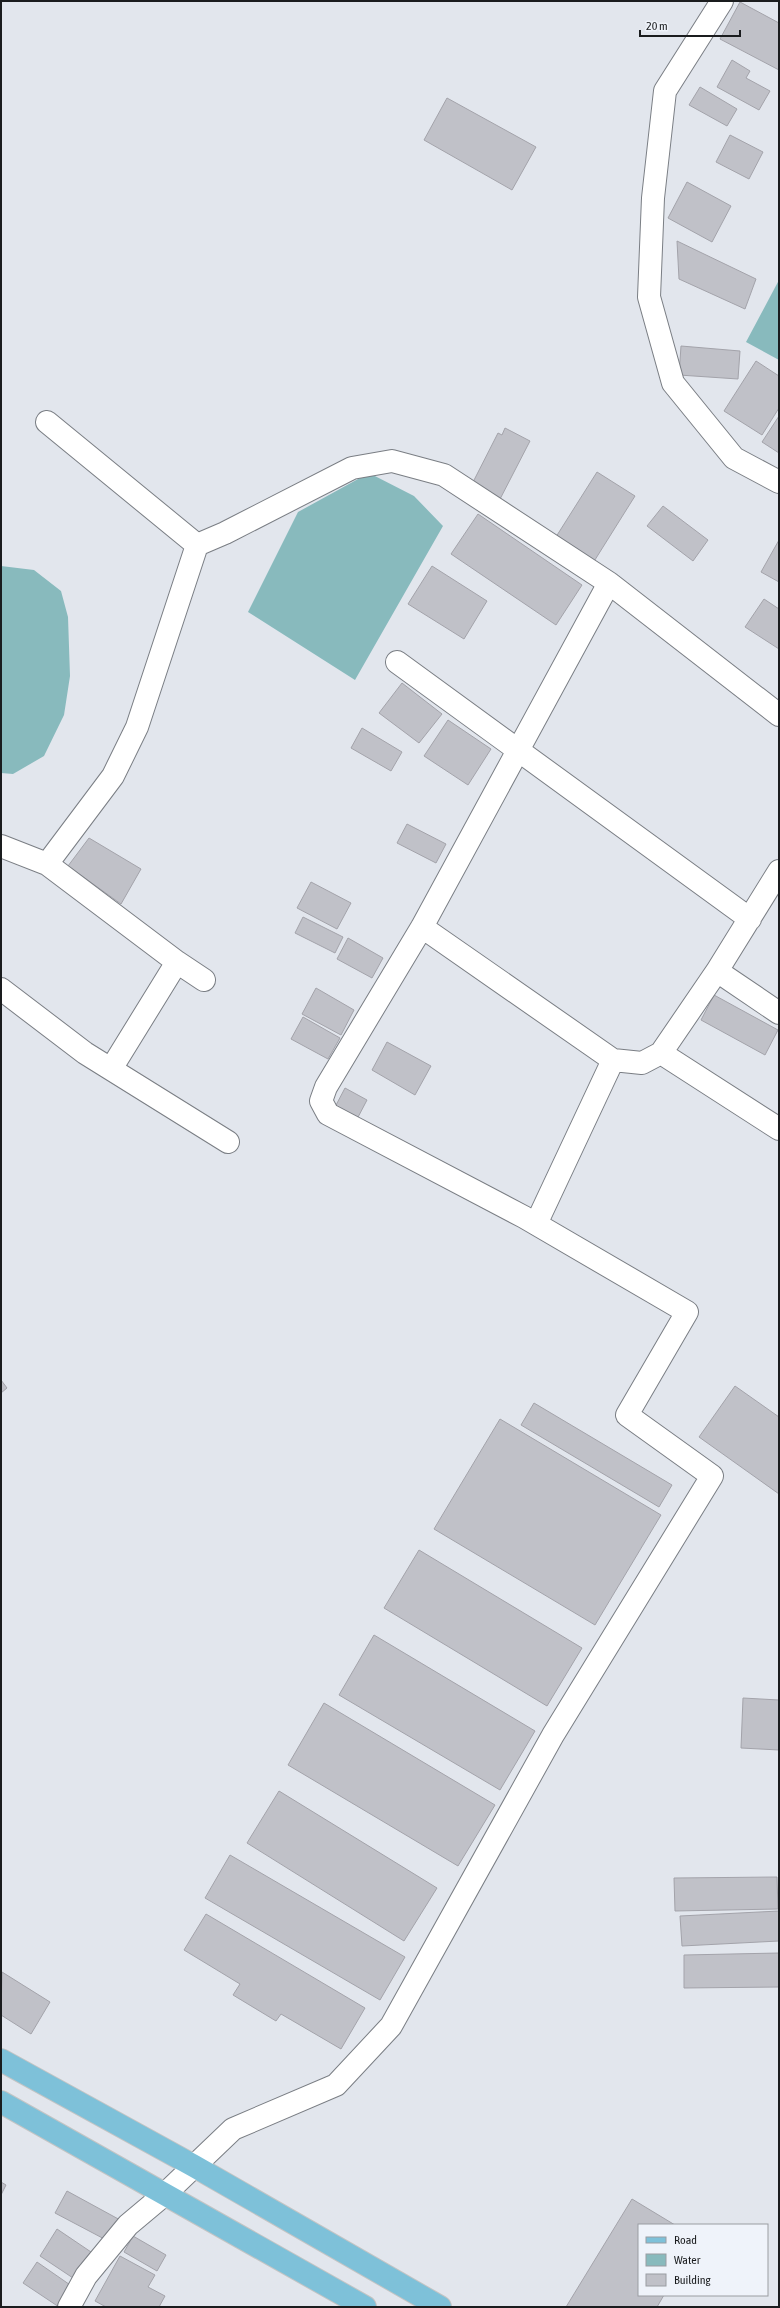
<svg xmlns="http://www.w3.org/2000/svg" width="780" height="2308" viewBox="0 0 780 2308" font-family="'Asap Condensed',sans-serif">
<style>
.water{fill:#88babd}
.building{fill:#c0c1c8;stroke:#a3a3aa}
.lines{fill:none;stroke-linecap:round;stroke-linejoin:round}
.minor-casing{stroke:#7a7e84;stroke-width:24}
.major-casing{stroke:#c3c4c4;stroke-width:24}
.minor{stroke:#fff;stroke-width:22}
.major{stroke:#7ec1d9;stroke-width:22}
</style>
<rect width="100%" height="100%" fill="#e2e6ed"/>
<path class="water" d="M779,280V360L746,342Z
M369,473L414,496L443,526L355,680L248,612L298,512Z
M1,566L34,570L61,591L68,617L70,676L64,715L44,756L13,774L1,773Z"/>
<path class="building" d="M740,2L779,23V70L720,39Z
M732,60L750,71L746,78L770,91L759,110L717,87Z
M700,87L737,109L727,126L689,105Z
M447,98L536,147L512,190L424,140Z
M730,135L763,152L749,179L716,162Z
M687,182L731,206L712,242L668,218Z
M677,241L756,279L745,309L679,279Z
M681,346L740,351L738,379L679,375Z
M756,361L779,376V408L762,435L724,411Z
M779,416V453L762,442Z
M505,428L530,441L498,503L470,488L498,433L502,435Z
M597,472L635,496L593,563L554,540Z
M663,506L708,540L693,561L647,526Z
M478,514L582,585L556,625L451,554Z
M779,540V582L761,572Z
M432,566L487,601L464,639L408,604Z
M764,599L779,609V649L745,627Z
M402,683L442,714L419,743L379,713Z
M448,720L491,749L468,785L424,756Z
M362,728L402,752L391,771L351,748Z
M407,824L446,844L436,863L397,843Z
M89,838L141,869L121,904L68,866Z
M311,882L351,903L337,929L297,908Z
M303,917L343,937L335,953L295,933Z
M348,938L383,958L372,978L337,959Z
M316,988L354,1010L341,1035L302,1014Z
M714,995L778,1030L765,1055L701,1020Z
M303,1017L340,1038L328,1059L291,1039Z
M387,1042L431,1066L415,1095L372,1070Z
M345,1088L367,1100L356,1121L334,1109Z
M1,1380L7,1388L1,1393Z
M735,1386L779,1417V1494L699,1437Z
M534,1403L672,1485L659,1507L521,1425Z
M500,1419L661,1515L595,1625L434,1529Z
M419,1550L582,1648L547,1706L384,1608Z
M374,1635L535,1731L500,1790L339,1695Z
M743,1698L779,1700V1750L741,1748Z
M324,1703L495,1805L458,1866L288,1765Z
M279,1791L437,1888L404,1941L247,1843Z
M230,1855L405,1957L380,2000L205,1898Z
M777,1877L778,1909L675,1911L674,1878Z
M779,1911V1941L682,1946L680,1916Z
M206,1914L365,2008L341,2049L281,2014L276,2021L233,1995L240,1984L184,1950Z
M779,1953V1987L684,1988V1955Z
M2,1972L50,2002L31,2034L1,2015Z
M1,2182L6,2185L1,2195Z
M67,2191L122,2221L110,2242L55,2213Z
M632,2199L675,2225H639V2295H664L657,2307H566Z
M57,2229L94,2254L76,2280L40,2256Z
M133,2236L166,2255L157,2271L124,2252Z
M120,2256L155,2275L148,2287L165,2296L159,2307H106L95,2301Z
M37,2262L76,2289L59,2307L23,2283Z"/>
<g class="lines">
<g class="minor-casing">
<path id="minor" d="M722,1L665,91L653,198L649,297L673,383L734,458L779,482
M47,422L197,545
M609,583L779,715
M397,662L750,919
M1,846L47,864L113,776L137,727L197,545L225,533L352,468L392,461L444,475L609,583L422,927L326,1087L321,1101L328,1114L524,1217L687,1312L627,1415L712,1476L553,1735L391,2026L336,2085L233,2129L165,2194L128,2225L86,2276L69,2307
M47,864L177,962L204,980
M422,927L613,1060L536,1224
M717,971L779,871
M1,989L85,1053L228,1142
M661,1053L779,1129
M613,1060L642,1063L661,1053L717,971L779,1013
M111,1069L177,962"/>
</g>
<g class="major-casing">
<path id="major" d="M1,2060L194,2166L440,2307
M1,2102L365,2307"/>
</g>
<use href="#minor" class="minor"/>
<use href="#major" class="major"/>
</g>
<rect width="780" height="2308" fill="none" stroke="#1a1c1e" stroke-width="4"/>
<rect x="638" y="2224" width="130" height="72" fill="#eff3fa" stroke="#9a9da2"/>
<rect x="646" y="2237" width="20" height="6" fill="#7ec1d9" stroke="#9a9da2"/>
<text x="674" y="2244" font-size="12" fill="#1a1c1e">Road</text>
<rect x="646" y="2254" width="20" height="12" fill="#88babd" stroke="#9a9da2"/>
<text x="674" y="2264" font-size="12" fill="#1a1c1e">Water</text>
<rect x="646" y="2274" width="20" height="12" fill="#c0c1c8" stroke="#9a9da2"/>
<text x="674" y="2284" font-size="12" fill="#1a1c1e">Building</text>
<path d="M640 30v6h100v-6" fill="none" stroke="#1a1c1e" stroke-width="2"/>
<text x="646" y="30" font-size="12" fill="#1a1c1e" stroke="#eff3fa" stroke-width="3" paint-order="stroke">20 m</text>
</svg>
